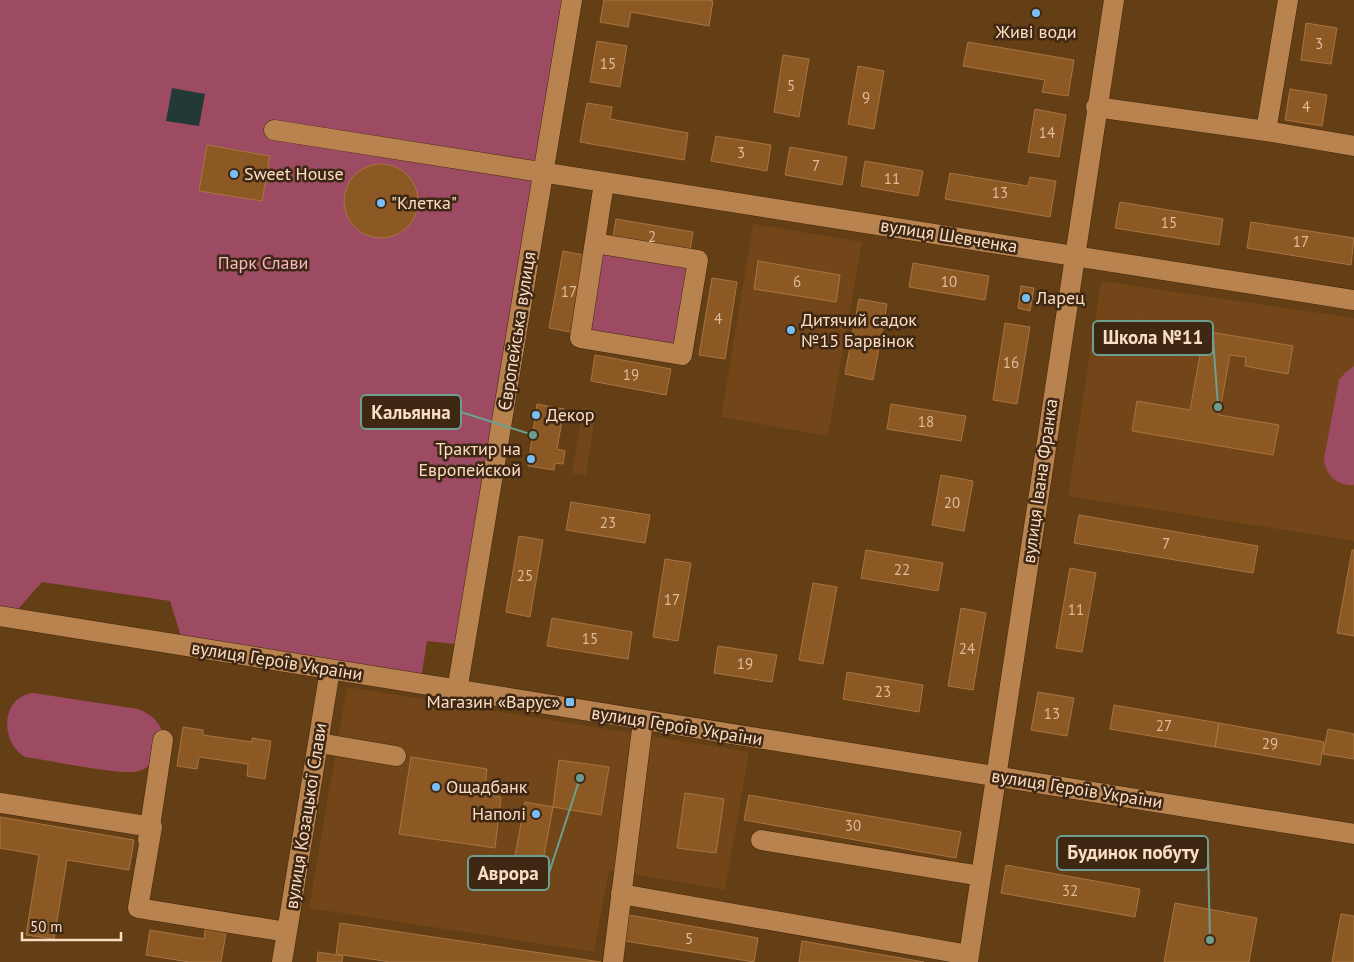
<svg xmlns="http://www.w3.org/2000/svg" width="1354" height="962" viewBox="0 0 1354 962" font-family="'PT Sans',sans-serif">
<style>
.built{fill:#724618}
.green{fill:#9c4b63}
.water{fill:#213a36}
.building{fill:#8c5924;stroke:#a97441}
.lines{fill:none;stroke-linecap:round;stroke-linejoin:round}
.minor-casing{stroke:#42270b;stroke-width:21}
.minor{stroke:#b9834f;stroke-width:20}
.poi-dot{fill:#78bff7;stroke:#3f2813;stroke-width:2}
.labels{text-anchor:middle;stroke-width:5;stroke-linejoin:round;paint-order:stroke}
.number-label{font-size:15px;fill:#dfbc9b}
.poi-label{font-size:18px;fill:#fbddc3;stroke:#3f2813;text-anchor:start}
.street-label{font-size:18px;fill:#fbddc3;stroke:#3f2813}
.park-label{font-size:18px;fill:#f6b7c6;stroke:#3f2813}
.leader{fill:none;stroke:#6d9f90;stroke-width:2}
.callout-dot{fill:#6d9f90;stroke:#3f2813;stroke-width:2}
.callout{fill:#3f2813;stroke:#6d9f90;stroke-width:2}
.callout-label{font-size:19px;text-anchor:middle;font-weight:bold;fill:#fbddc3}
</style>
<rect width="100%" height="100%" fill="#643e15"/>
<path class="built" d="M753,224L862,242L828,436L721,417Z
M1101,281L1354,318V541L1068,496Z
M583,407L596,410L586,475L572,473Z
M347,687L749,752L725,890L609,870L594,952L309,908Z"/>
<path class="green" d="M0,0H572L465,645L427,641L420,685L184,646L170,601L42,582L11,617L0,615Z
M599,250L683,262L691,272L680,339L671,345L589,330Z
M1354,366V485C1337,486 1325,475 1324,458L1339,380L1345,373Z
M33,693L138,709C151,714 164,724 163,740C162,753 152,767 139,771C121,776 48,760 25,757C0,743 0,697 33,693Z"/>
<path class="water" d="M172,88L205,94L199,126L166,121Z"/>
<path class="building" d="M604,0H707L713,1L709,26L631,12L628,27L600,22Z
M1306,23L1337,28L1331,64L1301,60Z
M597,41L627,46L620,87L590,82Z
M968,42L1074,60L1068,96L1042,92L1045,80L963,66Z
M783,55L809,59L799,117L774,112Z
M858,66L884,71L874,129L848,124Z
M1290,89L1327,95L1322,126L1285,120Z
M587,103L612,107L610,119L688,133L684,160L580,142Z
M1035,109L1066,115L1059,157L1028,152Z
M716,136L771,145L767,171L711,161Z
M207,145L270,156L262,201L199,191Z
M790,147L847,157L842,185L785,175Z
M865,161L923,171L918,196L861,186Z
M344 201a37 37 0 1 1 74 0a37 37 0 1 1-74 0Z
M950,173L1028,186L1030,177L1056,181L1050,217L945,199Z
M1120,202L1223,219L1219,245L1115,228Z
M616,219L693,232L689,256L612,242Z
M1251,222L1354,238L1351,265L1247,248Z
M563,251L589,256L576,333L549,328Z
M758,261L840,275L836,302L754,289Z
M913,263L989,276L985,300L909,287Z
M712,278L737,282L725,359L699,355Z
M1021,286L1034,288L1030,311L1018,308Z
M859,299L887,304L873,380L845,374Z
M1141,320L1293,346L1288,374L1245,366L1246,357L1230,355L1219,415L1279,425L1273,455L1132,431L1137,401L1190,410L1201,350L1184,347L1182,356L1136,348Z
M1005,323L1030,327L1017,404L993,400Z
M595,355L671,369L666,395L591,381Z
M537,404L564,409L557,449L565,451L563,464L555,463L554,470L528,466Z
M891,404L966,416L961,441L887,429Z
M941,475L973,481L964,531L932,525Z
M571,502L650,515L645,543L566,530Z
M1079,515L1258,546L1253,573L1074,543Z
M519,536L543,540L530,617L506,612Z
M866,550L943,563L938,591L861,578Z
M1352,550H1354V636L1337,633Z
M665,559L691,563L678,641L653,637Z
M1070,568L1096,573L1082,652L1056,648Z
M813,583L837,587L823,664L799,660Z
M961,608L986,613L973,690L948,686Z
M552,618L632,632L628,659L547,646Z
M718,646L777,655L772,682L714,673Z
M847,672L923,685L919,712L843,699Z
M1038,692L1074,698L1067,736L1031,730Z
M1114,705L1219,723L1215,747L1110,729Z
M1219,723L1324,742L1320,765L1215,747Z
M183,727L203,730V735L252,742V738L271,741L265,779L247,776L248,764L199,757L197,769L177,766Z
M1328,729L1354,734V759L1323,754Z
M411,757L487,769L484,794L501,797L495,848L399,834Z
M559,760L609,767L601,815L553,807Z
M685,793L724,799L716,853L677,848Z
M749,795L961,832L956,858L744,820Z
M525,802L553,807L543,861L515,856Z
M0,817L134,840L129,870L67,860L54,939L26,935L39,855L0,848Z
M1006,865L1140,889L1135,917L1001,893Z
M1175,903L1257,918L1249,962H1164Z
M624,914L758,938L754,962L619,940Z
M1341,914L1354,916V962H1332Z
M206,923L227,927L221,962H189L146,955L150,930L204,939Z
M340,923L601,962H391L336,954Z
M802,941L924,962H799Z
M318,952L343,956L342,962H317Z"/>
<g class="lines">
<g class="minor-casing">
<path id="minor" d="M1096,107L1266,131L1288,0
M274,130L1354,300
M1266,131L1354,146
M595,243L698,260L682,355L580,338L604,183
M0,616L1354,834
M457,691L572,0
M319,743L396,756
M0,803L152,827L138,908L287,932
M148,840L163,740
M761,840L981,876
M621,894L969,955
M282,962L330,670
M613,962L643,721
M968,962L1114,0"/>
</g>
<use href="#minor" class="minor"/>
</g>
<g class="poi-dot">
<circle cx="1036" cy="13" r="5"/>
<circle cx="234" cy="174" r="5"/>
<circle cx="381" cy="203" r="5"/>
<circle cx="1026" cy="298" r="5"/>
<circle cx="791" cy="330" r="5"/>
<circle cx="536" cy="415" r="5"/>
<circle cx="531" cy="459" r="5"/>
<rect x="565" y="697" width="10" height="10" rx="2.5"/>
<circle cx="436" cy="787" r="5"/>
<circle cx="536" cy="814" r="5"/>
</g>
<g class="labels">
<g class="number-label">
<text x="1319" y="49">3</text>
<text x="608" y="69">15</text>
<text x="791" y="91">5</text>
<text x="866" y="103">9</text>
<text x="1306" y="112">4</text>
<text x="1047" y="138">14</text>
<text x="741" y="158">3</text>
<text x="816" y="171">7</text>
<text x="892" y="184">11</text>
<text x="1000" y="198">13</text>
<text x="1169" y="228">15</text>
<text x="652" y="242">2</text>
<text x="1301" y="247">17</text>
<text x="797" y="287">6</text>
<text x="949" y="287">10</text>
<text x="569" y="297">17</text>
<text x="718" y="324">4</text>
<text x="1011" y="368">16</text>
<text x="631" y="380">19</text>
<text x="926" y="427">18</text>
<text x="952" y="508">20</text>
<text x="608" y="528">23</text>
<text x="1166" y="549">7</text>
<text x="902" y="575">22</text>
<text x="525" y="581">25</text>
<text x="672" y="605">17</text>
<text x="1076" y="615">11</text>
<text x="590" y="644">15</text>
<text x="967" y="654">24</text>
<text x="745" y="669">19</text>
<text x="883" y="697">23</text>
<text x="1052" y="719">13</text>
<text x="1164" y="731">27</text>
<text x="1270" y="749">29</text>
<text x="853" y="831">30</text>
<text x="1070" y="896">32</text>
<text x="689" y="944">5</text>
</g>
<g class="poi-label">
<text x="1036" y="38" text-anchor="middle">Живі води</text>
<text x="244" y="180">Sweet House</text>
<text x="391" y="209">"Клетка"</text>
<text x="1036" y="304">Ларец</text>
<text x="801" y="326">Дитячий садок<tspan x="801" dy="21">№15 Барвінок</tspan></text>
<text x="546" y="421">Декор</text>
<text x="521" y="455" text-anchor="end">Трактир на<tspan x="521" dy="21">Европейской</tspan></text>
<text x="560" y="708" text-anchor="end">Магазин «Варус»</text>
<text x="446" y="793">Ощадбанк</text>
<text x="526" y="820" text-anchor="end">Наполі</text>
</g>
<g class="street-label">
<text transform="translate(949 236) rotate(9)" y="6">вулиця Шевченка</text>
<text transform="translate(517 331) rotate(-81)" y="6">Європейська вулиця</text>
<text transform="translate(1040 481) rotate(-82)" y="6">вулиця Івана Франка</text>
<text transform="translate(277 661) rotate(9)" y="6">вулиця Героїв України</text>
<text transform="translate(677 726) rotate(9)" y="6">вулиця Героїв України</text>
<text transform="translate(1077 789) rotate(9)" y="6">вулиця Героїв України</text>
<text transform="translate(306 816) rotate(-81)" y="6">вулиця Козацької Слави</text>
</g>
<g class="park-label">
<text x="263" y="269">Парк Слави</text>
</g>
</g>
<path class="leader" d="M1218 407L1213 338M533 435L461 412M1210 940L1208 853M580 778L549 873"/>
<g class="callout-dot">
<circle cx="1218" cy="407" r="5"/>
<circle cx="533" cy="435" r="5"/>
<circle cx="1210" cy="940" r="5"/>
<circle cx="580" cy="778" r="5"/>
</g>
<g class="callout">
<rect x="1093" y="321" width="120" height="34" rx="5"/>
<rect x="361" y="395" width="100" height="34" rx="5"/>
<rect x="1057" y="836" width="151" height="34" rx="5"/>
<rect x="468" y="856" width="81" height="34" rx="5"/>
</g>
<g class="callout-label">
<text x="1153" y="344">Школа №11</text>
<text x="411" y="419">Кальянна</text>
<text x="1133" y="859">Будинок побуту</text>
<text x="508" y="880">Аврора</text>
</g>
<path d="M22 932v8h99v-8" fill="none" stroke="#fbddc3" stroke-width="2.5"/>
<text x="30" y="932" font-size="15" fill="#fbddc3" stroke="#3f2813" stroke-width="4" paint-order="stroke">50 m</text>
</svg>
